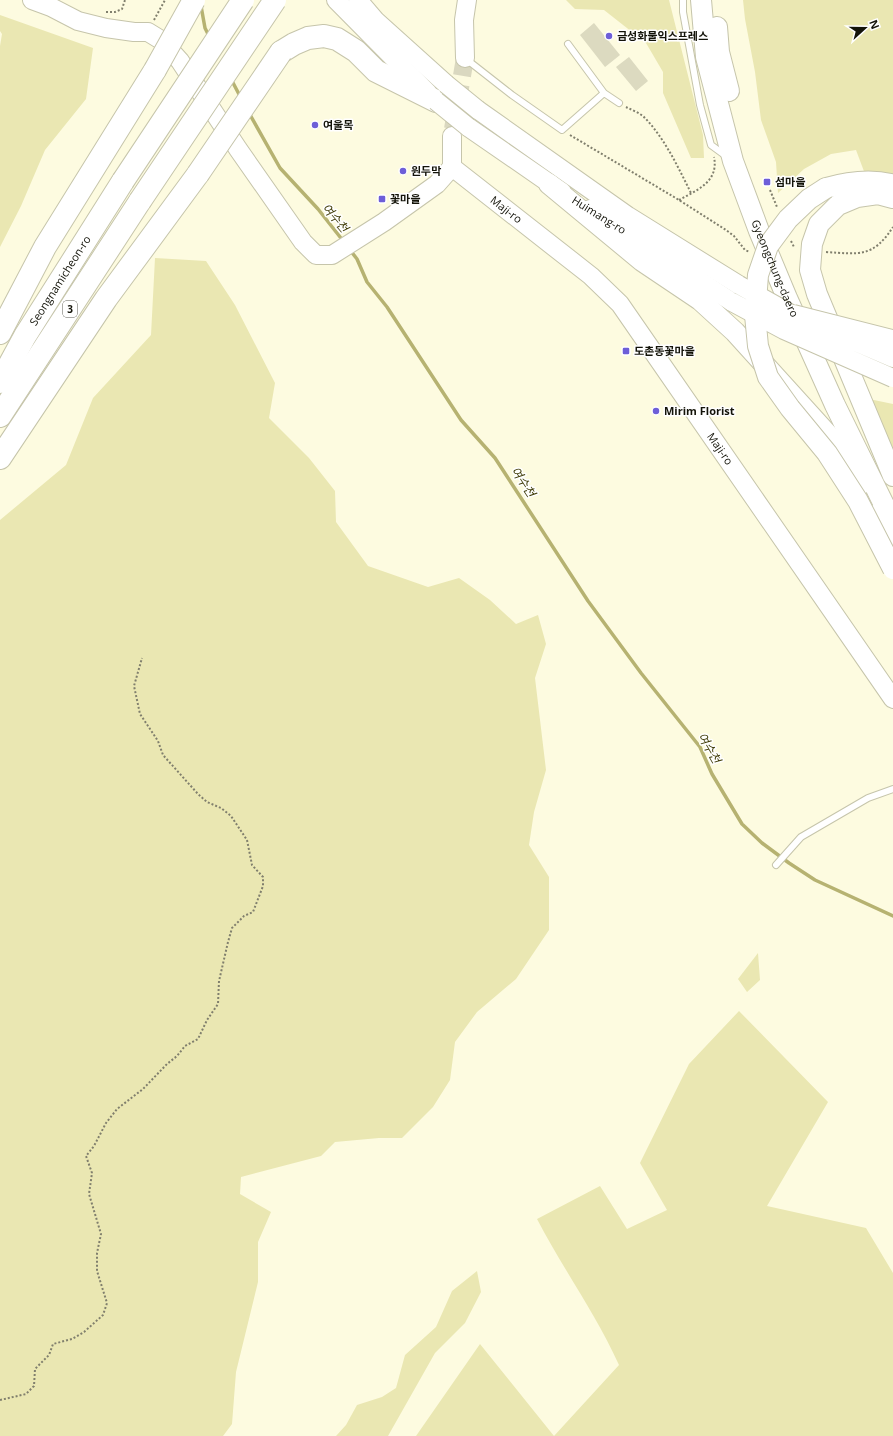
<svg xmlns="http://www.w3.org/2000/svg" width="893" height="1436" viewBox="0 0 893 1436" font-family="'Open Sans','Noto Sans KR',sans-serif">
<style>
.green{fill:#eae7b2}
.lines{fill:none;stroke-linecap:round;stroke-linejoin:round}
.stream{stroke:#b6b271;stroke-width:3.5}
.building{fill:#dcdac0}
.secondary-tunnel{stroke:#dad8c0;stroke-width:18;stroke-dasharray:18 9;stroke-linecap:butt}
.lane-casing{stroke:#c6c5ab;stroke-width:8}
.secondary-casing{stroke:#c6c5ab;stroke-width:20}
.primary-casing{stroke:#c6c5ab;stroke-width:22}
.highway-casing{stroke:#c6c5ab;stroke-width:24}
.path{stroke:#807f6d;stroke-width:2;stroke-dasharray:2 2;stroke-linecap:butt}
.lane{stroke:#fff;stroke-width:6}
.secondary{stroke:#fff;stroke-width:18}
.primary{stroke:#fff;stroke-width:20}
.highway{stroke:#fff;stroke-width:22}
.secondary-bridge-casing{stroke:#c6c5ab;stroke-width:20;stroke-linecap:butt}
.primary-bridge-casing{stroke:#c6c5ab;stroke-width:22;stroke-linecap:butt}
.highway-bridge-casing{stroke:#c6c5ab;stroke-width:24;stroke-linecap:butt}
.secondary-bridge{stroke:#fff;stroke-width:18}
.primary-bridge{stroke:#fff;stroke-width:20}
.highway-bridge{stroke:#fff;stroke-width:22}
.poi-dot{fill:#6d5ed8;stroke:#fff;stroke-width:1.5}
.labels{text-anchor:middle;stroke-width:3;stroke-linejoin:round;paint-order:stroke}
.shield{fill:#fff;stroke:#5a5a53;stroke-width:1}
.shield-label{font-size:10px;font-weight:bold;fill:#131309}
.poi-label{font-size:11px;font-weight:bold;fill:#131309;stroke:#fff;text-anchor:start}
.street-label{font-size:11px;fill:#131309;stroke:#fff}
.water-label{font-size:12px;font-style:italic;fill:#423e0a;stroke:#fff}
</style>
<rect width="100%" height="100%" fill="#fdfbe0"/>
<path class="green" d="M566,0H669L703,135L704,158H691L663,93V72L646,43L604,10L575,9Z
M743,0H893V174H865L856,150L831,154L804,169L778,193L776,162L761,120L755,72L745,19Z
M0,15L93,48L86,99L45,150L21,206L0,247V46L2,34L0,31Z
M155,258L206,261L235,305L275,383L269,418L309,458L335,491L336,522L368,566L428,587L459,578L490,600L516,624L538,615L546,644L535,678L546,770L534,812L529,845L549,877V930L516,979L477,1012L455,1042L450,1080L433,1107L402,1138H379L335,1142L321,1156L241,1177L240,1194L271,1212L258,1242V1282L236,1372L232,1424L223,1436H0V520L66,465L93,398L151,335Z
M869,399L893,404V466Z
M758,953L760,980L747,992L738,979Z
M739,1011L828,1102L767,1206L866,1228L893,1273V1436H416L480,1344L554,1436L619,1365C596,1314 563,1269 537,1219L600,1186L627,1229L667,1210L640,1163L689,1064Z
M477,1271L481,1292L465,1323L435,1353L388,1436H336L346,1425L357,1405L382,1397L396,1388L405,1355L436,1327L452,1291Z"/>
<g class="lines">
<path class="stream" d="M201,6L205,28L210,38
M231,79L241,98
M249,113L280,168L318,209L344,242
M350,250L357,259L367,282L387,307L461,420L495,458L588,601L641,673L700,747L712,774L742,824L762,843L789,863L815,880L893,916"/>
</g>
<path class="building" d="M594,23L620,55L605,67L580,35Z
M629,57L648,81L636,91L616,67Z"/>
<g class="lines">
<path class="secondary-tunnel" d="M453,129L465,58"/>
<g class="lane-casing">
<path id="lane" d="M683,0V12L700,105L711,145L726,156
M568,44L604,93
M466,59L512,95L562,130L604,93L619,103
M776,865L801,837L868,798L893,789"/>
</g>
<g class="secondary-casing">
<g id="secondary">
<path d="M32,0L51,7L78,21L106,28L134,32H148L161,40L180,61L238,149L303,242L316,255H332L384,222L437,184L452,167"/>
<path d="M336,0L428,93"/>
<path d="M358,0L376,21L446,84"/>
<path d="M465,58L464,20L467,0"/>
<path d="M478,110L628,216L739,285"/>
<path d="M468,127L562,192"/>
<path id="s1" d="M452,136V167L591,276L620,304L893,699"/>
<path d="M590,209L732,302"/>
</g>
</g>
<g class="primary-casing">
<g id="primary">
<path id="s2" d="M701,0L706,57L733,161L759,231L787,298L835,405L893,523"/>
<path d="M717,27L719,52L729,91"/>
<path d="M549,184L642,261L700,300L735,332L840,448L861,484"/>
<path d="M826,188C847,182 870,179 891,184"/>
<path d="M893,198L878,194L857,197L838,205L819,224L812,244L810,270L817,294L893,476"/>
<path d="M878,514L893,540"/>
</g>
</g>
<g class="highway-casing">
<g id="highway">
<path d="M281,52L294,44L308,38L324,36L337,39L356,51L376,71L436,101"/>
<path d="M0,333L45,247L155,70"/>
<path id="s3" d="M0,382L25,336L123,181"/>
<path d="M0,416L140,201"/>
<path d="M0,458L106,299L198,174"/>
</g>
</g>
<path class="path" d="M106,12H115L122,9L125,0
M154,20L165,0
M626,107C632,110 640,113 645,118C665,139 678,167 691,193
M570,135L679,200L726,230L734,236L745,250L750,252
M770,190L777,207
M679,200C697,190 719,182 714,157
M791,241L794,247
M826,252C859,254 873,258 893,227
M0,1400L26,1394L34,1386L35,1369L49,1355L53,1344L72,1339L84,1332L103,1315L107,1303L97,1271V1253L101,1234L89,1194L92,1173L86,1156L94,1146L106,1123L117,1109L143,1089L167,1064L177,1056L185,1046L198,1039L207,1020L218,1004L219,981L228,942L232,928L244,916L253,912L263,886V877L252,865L247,840L231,816L221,808L207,802L198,794L163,755L158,741L140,714L134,686L142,658"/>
<use href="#lane" class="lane"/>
<use href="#secondary" class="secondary"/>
<use href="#primary" class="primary"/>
<use href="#highway" class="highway"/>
<g class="secondary-bridge-casing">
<path id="secondary-bridge" d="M446,84L478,110
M436,101L468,127
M739,285L793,315L893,358
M732,302L784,330L893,378"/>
</g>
<g class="primary-bridge-casing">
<path id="primary-bridge" d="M826,188L809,199L788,219L768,246L758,275L755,315L758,346L768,377L790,408L827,453L858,501L893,569
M793,315L892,340"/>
</g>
<g class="highway-bridge-casing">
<path id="highway-bridge" d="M155,70L194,0
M198,174L281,52
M123,181L243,0
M140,201L275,0"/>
</g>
<use href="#secondary-bridge" class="secondary-bridge"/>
<use href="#primary-bridge" class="primary-bridge"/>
<use href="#highway-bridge" class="highway-bridge"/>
</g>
<g class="poi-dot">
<circle cx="609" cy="36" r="4"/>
<circle cx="315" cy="125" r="4"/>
<circle cx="403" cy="171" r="4"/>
<rect x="763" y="178" width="8" height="8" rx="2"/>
<rect x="378" y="195" width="8" height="8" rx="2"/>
<rect x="622" y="347" width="8" height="8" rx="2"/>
<circle cx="656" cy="411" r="4"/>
</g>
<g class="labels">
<rect class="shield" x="63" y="301" width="14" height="16" rx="3"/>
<g class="shield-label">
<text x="70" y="313">3</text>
</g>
<g class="poi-label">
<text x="617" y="40">금성화물익스프레스</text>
<text x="323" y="129">여울목</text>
<text x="411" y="175">원두막</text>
<text x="775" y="186">섬마을</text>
<text x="390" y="203">꽃마을</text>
<text x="634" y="355">도촌동꽃마을</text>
<text x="664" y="415">Mirim Florist</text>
</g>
<g class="street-label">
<text dy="4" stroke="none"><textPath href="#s1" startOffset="100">Maji-ro</textPath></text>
<text transform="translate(599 215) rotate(32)" y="4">Huimang-ro</text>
<text dy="4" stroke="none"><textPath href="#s2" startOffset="280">Gyeongchung-daero</textPath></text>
<text dy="4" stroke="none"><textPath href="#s3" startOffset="118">Seongnamicheon-ro</textPath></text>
<text dy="4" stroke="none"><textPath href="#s1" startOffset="424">Maji-ro</textPath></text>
</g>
<g class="water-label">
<text transform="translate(335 218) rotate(50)" y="4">여수천</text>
<text transform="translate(523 482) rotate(57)" y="4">여수천</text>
<text transform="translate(709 748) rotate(60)" y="4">여수천</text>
</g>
</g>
<g transform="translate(865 28) rotate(69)" stroke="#ffffff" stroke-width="3" paint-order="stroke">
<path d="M0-3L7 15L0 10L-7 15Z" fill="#131309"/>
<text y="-6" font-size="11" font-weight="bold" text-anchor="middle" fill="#131309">N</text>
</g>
</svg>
